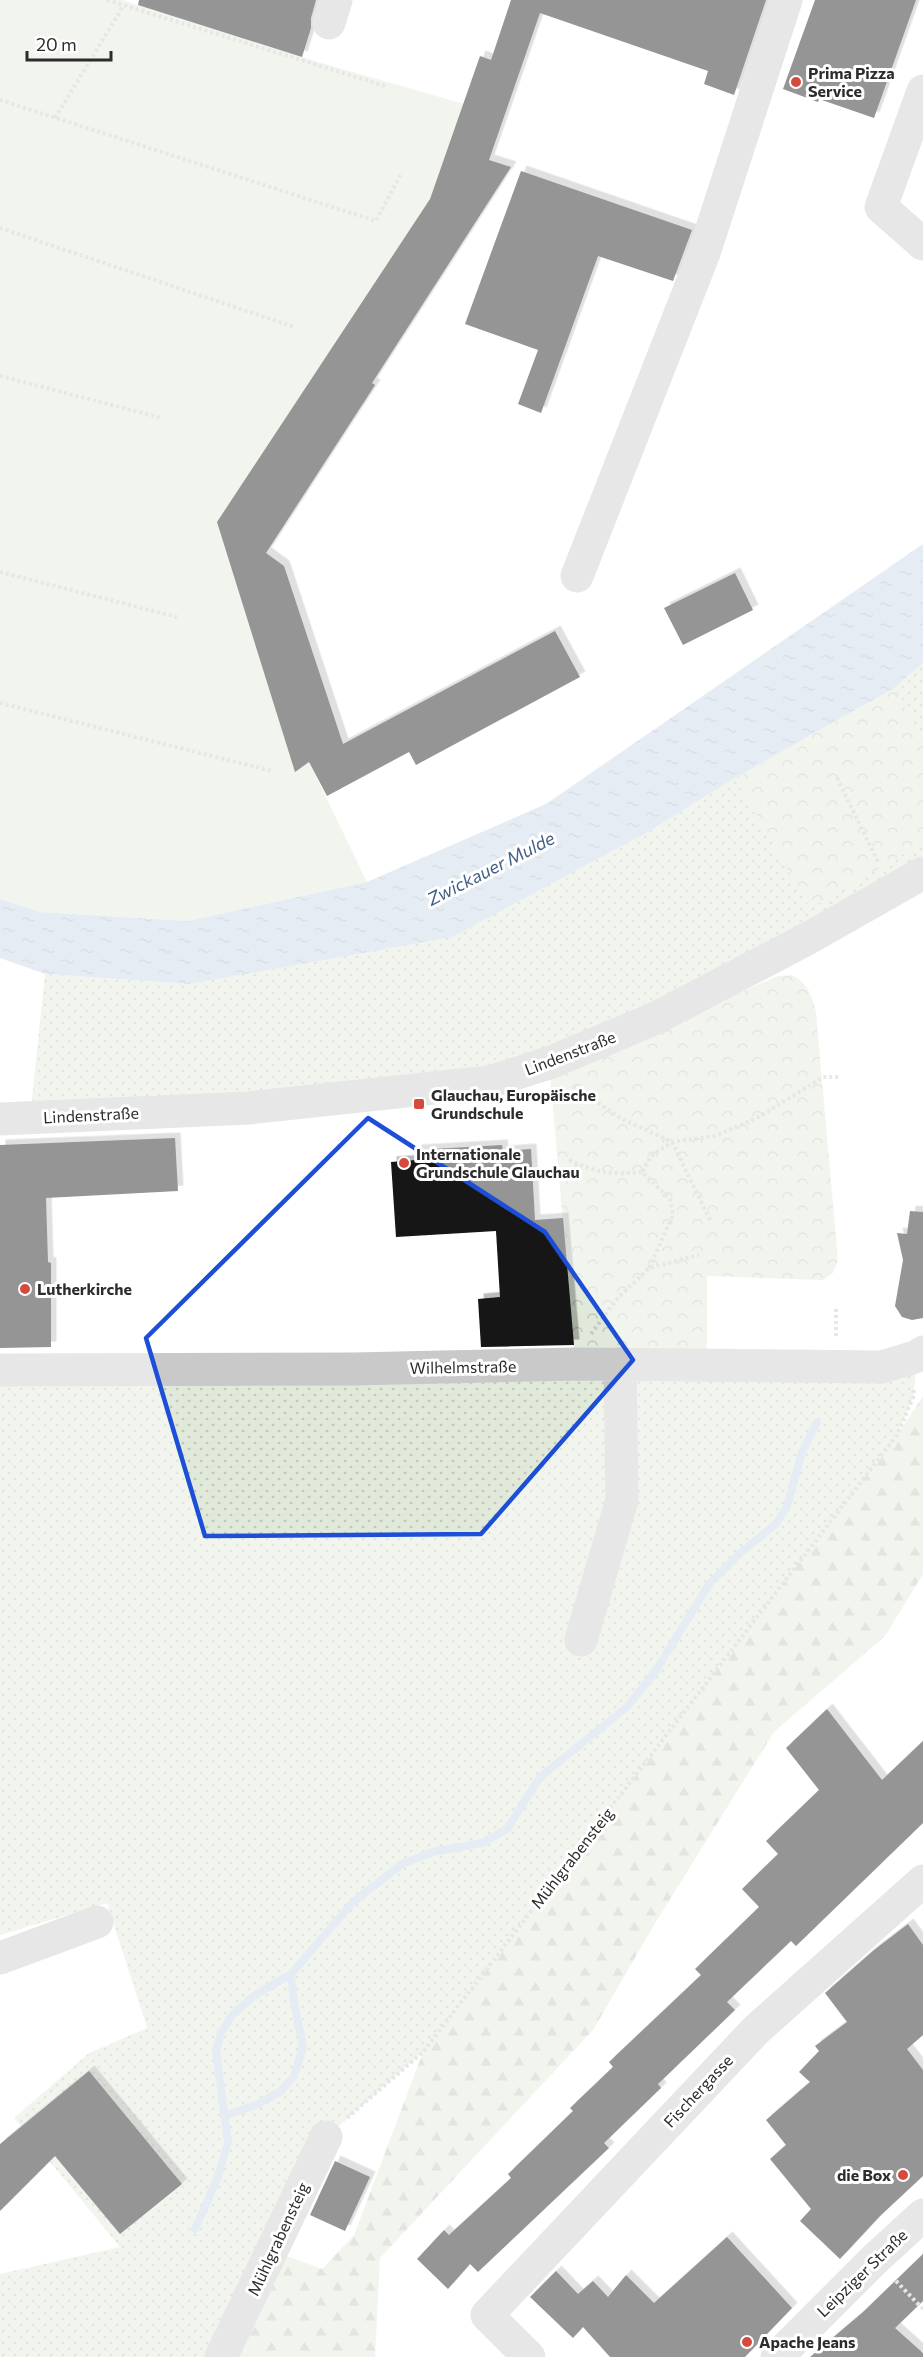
<svg xmlns="http://www.w3.org/2000/svg" width="923" height="2357" viewBox="0 0 923 2357" font-family="Commissioner,sans-serif">
<style>
.grass{fill:url(#grass-dots)}
.forest{fill:url(#forest-firs)}
.park{fill:url(#park-crowns)}
.garden{fill:#e0e9da}
.water{fill:url(#water-ripples)}
.lines{fill:none;stroke-linecap:round;stroke-linejoin:round}
.stream{stroke:#c8d6e7;stroke-width:8}
.building{fill:#131313;filter:url(#shadow)}
.path{stroke:#c9c9c9;stroke-width:4;stroke-dasharray:3 3;stroke-linecap:butt}
.minor{stroke:#c9c9c9;stroke-width:33}
.marked{fill:none;stroke:#1d4ed8;stroke-width:4.5;stroke-linejoin:round}
.poi-dot{fill:#d44b3d;stroke:#fff;stroke-width:2}
.labels{text-anchor:middle;stroke-width:6;stroke-linejoin:round;paint-order:stroke}
.poi-label{font-size:16px;font-weight:bold;fill:#2c2c2c;stroke:#fff;text-anchor:start}
.street-label{font-size:16px;fill:#2c2c2c;stroke:#fff}
.water-label{font-size:18px;font-style:italic;fill:#426086;stroke:#fff}
</style>
<defs>
<pattern id="grass-dots" width="8" height="8" patternUnits="userSpaceOnUse" patternTransform="scale(1.5)"><rect width="8" height="8" fill="#e0e9da"/><path d="M2 2h.1M6 6h.1" fill="none" stroke="#c0c8bb" stroke-width="1.8" stroke-linecap="round"/></pattern>
<pattern id="forest-firs" width="22" height="20" patternUnits="userSpaceOnUse" patternTransform="scale(1.5)"><rect width="22" height="20" fill="#e0e9da"/><path d="M5 1l3.5 6h-7zM16 11l3.5 6h-7z" fill="#c0c8bb"/></pattern>
<pattern id="park-crowns" width="20" height="18" patternUnits="userSpaceOnUse" patternTransform="scale(1.5)"><rect width="20" height="18" fill="#e0e9da"/><path d="M2 6a3 3 0 1 1 6 0M12 15a3 3 0 1 1 6 0" fill="none" stroke="#c0c8bb"/></pattern>
<pattern id="water-ripples" width="26" height="14" patternUnits="userSpaceOnUse" patternTransform="scale(1.5)"><rect width="26" height="14" fill="#c8d6e7"/><path d="M2 4q2-2 4 0t4 0M15 11q2-2 4 0t4 0" fill="none" stroke="#acb8c6"/></pattern>
<filter id="shadow"><feDropShadow dx="5.5" dy="-5.5" stdDeviation="0" flood-color="#0004"/></filter>
</defs>
<rect width="100%" height="100%" fill="#fff"/>
<path class="grass" d="M923,663V873L549,1063L30,1118L45,974L189,984L648,832L735,778L894,688Z
M918,1356L913,1398L897,1435L423,2052L326,2137L237,2357H0V2274L120,2247L14,2118L89,2053L147,2028L107,1903L0,1935V1386Z"/>
<path class="forest" d="M923,1396V1574L885,1636L774,1732L654,1925L593,2030L380,2258L375,2357H237L276,2252L322,2269L354,2235L423,2052L897,1435Z"/>
<path class="park" d="M894,688L923,739V843L810,908L735,778Z
M792,975C808,984 812,995 816,1012L838,1260L833,1273L823,1280L707,1276V1349L574,1351L550,1073L778,976Z"/>
<path class="garden" d="M0,0H122L318,62L464,104L430,199L217,522L295,771L309,762L367,882L187,921L40,912L0,899Z"/>
<path class="water" d="M923,544V663L894,688L735,778L648,832L452,937L189,984L45,974L0,958V899L40,912L187,921L367,882L546,804Z"/>
<g class="lines">
<path class="stream" d="M224,2116L258,2104L281,2091L294,2076L303,2047L294,2002L291,1974
M195,2229L218,2177L228,2142L216,2051L221,2033L232,2015L255,1995L291,1974L353,1902L402,1864L433,1852L482,1843L507,1829L540,1777L627,1707L657,1669L709,1584L740,1553L776,1524L787,1506L802,1452L817,1422"/>
</g>
<path class="building" d="M139,0H316L311,18V28L302,57L138,5Z
M511,0H766L734,95L704,84L708,71L540,13L489,160L511,167L372,383L375,385L266,553L284,566L343,744L555,631L580,677L416,765L409,752L327,796L309,762L295,772L217,522L430,199L480,56L491,60Z
M815,0H916L874,118L819,99L818,102L783,89Z
M521,171L692,230L673,281L598,256L541,413L518,404L538,350L465,324Z
M735,573L753,610L683,645L664,608Z
M175,1138L178,1191L46,1198L48,1262L51,1263V1347L0,1348V1145Z
M502,1145L503,1151L531,1149L535,1220L563,1218L574,1345L481,1347L478,1299L500,1297L496,1231L396,1237L391,1162L416,1160V1150Z
M910,1211L923,1212V1318L912,1320L902,1317L895,1306L903,1260L897,1233L907,1234Z
M827,1709L882,1780L923,1741V1823L796,1946L791,1941L727,2002L735,2010L658,2084L661,2088L604,2143L609,2148L478,2272L470,2264L448,2289L417,2259L444,2230L449,2235L511,2178L508,2174L573,2111L570,2108L613,2067L609,2062L701,1975L695,1969L759,1907L742,1889L778,1854L766,1841L819,1790L786,1748Z
M908,1924L923,1945V2035L907,2049L923,2070V2176L880,2216L840,2259L800,2221L811,2209L770,2159L786,2145L766,2120L810,2082L799,2072L819,2051L815,2046L847,2022L825,1993L874,1950Z
M89,2071L182,2184L120,2234L55,2156L0,2211V2144Z
M335,2161L370,2177L345,2231L310,2215Z
M727,2237L792,2308L745,2357H610L583,2327L573,2338L530,2297L556,2271L578,2294L593,2281L608,2297L626,2275L654,2303Z
M923,2254V2301L895,2328L923,2353V2357H810L862,2313Z"/>
<g class="lines">
<path class="path" d="M107,0L385,86
M0,100L376,221L402,172
M55,118L124,5
M0,228L294,327
M0,376L162,418
M0,572L177,617
M0,703L272,771
M837,778L879,864
M573,1086L622,1119L672,1142L711,1222
M569,1160C599,1173 610,1175 642,1172
M649,1268L673,1215L670,1199L642,1172L651,1156L672,1142L715,1136L759,1117L823,1077H840
M591,1334L617,1299L649,1268L699,1255
M836,1336V1307
M347,2118L423,2052L897,1435L913,1398L914,1389
M896,2281L923,2309"/>
<path class="minor" d="M329,23L336,0
M923,91L881,207L923,244
M577,576L704,253L786,0
M0,1119L249,1108L489,1082L549,1063L656,1018L807,939L923,873
M0,1370L353,1369L576,1364L882,1367L918,1356L923,1352
M581,1640L622,1500L620,1364
M0,1958L97,1922
M221,2357L326,2137
M529,2357L487,2315L756,2030L923,1881
M777,2357L875,2259L923,2215"/>
</g>
<path d="M0 0H923V2357H0ZM368,1118L545,1232L633,1360L481,1534L205,1536L146,1338Z" fill="#fff" fill-opacity=".55" fill-rule="evenodd"/>
<path class="marked" d="M368,1118L545,1232L633,1360L481,1534L205,1536L146,1338Z"/>
<g class="poi-dot">
<circle cx="796" cy="82" r="6"/>
<rect x="413" y="1098" width="12" height="12" rx="3"/>
<circle cx="404" cy="1163" r="6"/>
<circle cx="25" cy="1289" r="6"/>
<circle cx="903" cy="2175" r="6"/>
<circle cx="747" cy="2342" r="6"/>
</g>
<g class="labels">
<g class="poi-label">
<text x="808" y="79">Prima Pizza<tspan x="808" dy="18">Service</tspan></text>
<text x="431" y="1101">Glauchau, Europäische<tspan x="431" dy="18">Grundschule</tspan></text>
<text x="416" y="1160">Internationale<tspan x="416" dy="18">Grundschule Glauchau</tspan></text>
<text x="37" y="1295">Lutherkirche</text>
<text x="891" y="2181" text-anchor="end">die Box</text>
<text x="759" y="2348">Apache Jeans</text>
</g>
<g class="street-label">
<text transform="translate(570 1053) rotate(-21)" y="6">Lindenstraße</text>
<text transform="translate(91 1115) rotate(-3)" y="6">Lindenstraße</text>
<text transform="translate(463 1367) rotate(-1)" y="6">Wilhelmstraße</text>
<text transform="translate(572 1858) rotate(-52)" y="6">Mühlgrabensteig</text>
<text transform="translate(698 2091) rotate(-47)" y="6">Fischergasse</text>
<text transform="translate(278 2239) rotate(-65)" y="6">Mühlgrabensteig</text>
<text transform="translate(862 2273) rotate(-44)" y="6">Leipziger Straße</text>
</g>
<g class="water-label">
<text transform="translate(491 869) rotate(-27)" y="6">Zwickauer Mulde</text>
</g>
</g>
<path d="M27 51v9h84v-9" fill="none" stroke="#2c2c2c" stroke-width="3"/>
<text x="36" y="51" font-size="18" fill="#2c2c2c" stroke="#ffffff" stroke-width="4.5" paint-order="stroke">20 m</text>
</svg>
